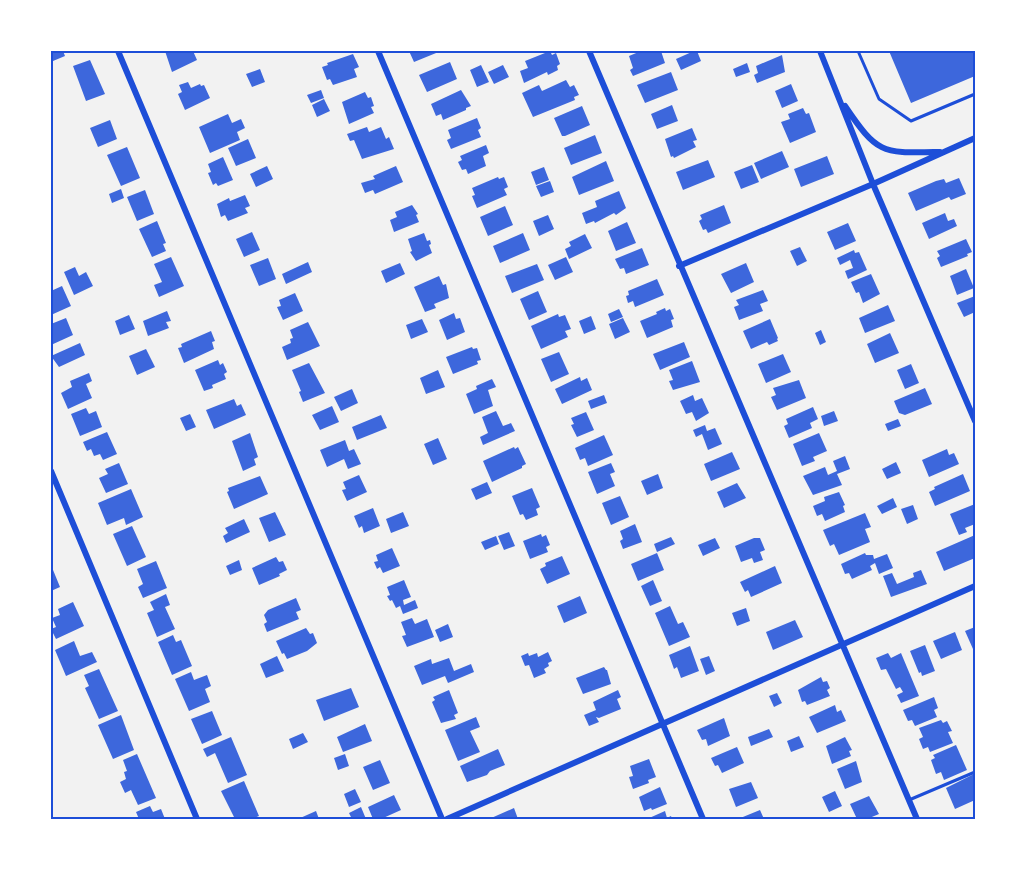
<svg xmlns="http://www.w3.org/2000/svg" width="1026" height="870" viewBox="0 0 1026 870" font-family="'Fira Sans',sans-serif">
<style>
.building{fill:#3d67dc}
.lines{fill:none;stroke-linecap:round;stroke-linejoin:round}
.service{stroke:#1d4ed8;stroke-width:3}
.minor{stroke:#1d4ed8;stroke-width:6}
.neatline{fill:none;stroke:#1d4ed8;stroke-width:2}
</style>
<rect width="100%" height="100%" fill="#f2f2f2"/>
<path class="building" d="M51,51H63L65,56L53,61Z
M165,51H193L197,60L172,72Z
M409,51H441L414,62Z
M550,51L552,55L556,53L560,64L557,66L558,70L548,75L547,72L524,83L520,71L528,68L525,61Z
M641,51H661L665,63L633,76L630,70L633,68L629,56Z
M694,51H697L701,61L681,70L676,59Z
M889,51H975V76L911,103Z
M353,54L359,67L354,69L357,77L333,85L330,79L327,80L322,67L328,65L327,63Z
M782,55L785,72L757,83L754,75L758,73L756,66Z
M90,60L105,94L86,101L73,66Z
M450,62L457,79L427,92L419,75Z
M747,63L750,72L736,77L733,69Z
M481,65L489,82L477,87L470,70Z
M503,65L509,77L494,84L488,72Z
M260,69L265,82L252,87L246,74Z
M671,72L678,90L645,103L637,85Z
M566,80L570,87L574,85L579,95L574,97L575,100L533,117L522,93L539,85L542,91Z
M188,82L191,88L200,84L201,86L204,85L210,98L185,110L178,94L182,92L179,85Z
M791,84L798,101L782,108L775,91Z
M321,90L324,98L311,103L307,95Z
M461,90L471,106L466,108V110L443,120L441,114L436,116L431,104Z
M365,92L368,98L371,97L374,106L371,107L374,113L349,124L342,102Z
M324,99L330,111L317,117L312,105Z
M672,105L678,121L657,129L651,114Z
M582,106L590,125L565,136H562L554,118Z
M803,108L806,114L809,113L816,132L790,143L781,122L790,119L788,114Z
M228,114L232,123L241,119L245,128L237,132L240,140L210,153L199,127Z
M477,118L481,128L478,130L481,137L451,149L447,140L451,138L448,130Z
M110,120L117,139L98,147L90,128Z
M367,127L369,132L381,127L386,139L389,137L394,149L362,159L354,140L350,141L347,134Z
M692,128L697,140L693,141L696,147L674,158L673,156L671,157L665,139Z
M595,135L602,153L571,165L564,148Z
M248,139L256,158L236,166L228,148Z
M486,145L489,153L483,156L486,166L468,174L466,169L462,170L458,162L462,160L460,156Z
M127,147L140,178L121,186L107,155Z
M782,151L789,167L761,179L754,163Z
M827,156L834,174L801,187L794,169Z
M223,157L233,180L218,186L216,183L213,185L208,173L211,172L208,164Z
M708,160L715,177L683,190L676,172Z
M606,161L614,181L579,195L572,177Z
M752,165L759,182L741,189L734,172Z
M267,166L273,179L256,187L250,174Z
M396,166L403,182L375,194L373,190L365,193L361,183L375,179L373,176Z
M544,167L549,180L536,185L531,172Z
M498,177L499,179L504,177L508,187L504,189L507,195L477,208L472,196L475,195L472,188Z
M959,178L966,194L951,200L949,197L916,211L908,193L936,181L944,179L946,183Z
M550,181L554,192L541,197L536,186Z
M121,189L124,198L112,203L109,194Z
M145,190L154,214L137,221L127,197Z
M619,191L626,208L616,215L614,213L595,223L594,221L586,224L582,213L597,207L595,201Z
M245,195L250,206L245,208L248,213L228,221L225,215L221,217L217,204L229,198L230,201Z
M412,205L418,214L416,215L419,222L394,232L390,220L397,217L395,212Z
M724,205L731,223L708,233L706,229L703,230L699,221L702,219L700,215Z
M505,206L513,225L488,236L480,217Z
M945,213L948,221L954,219L957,226L929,239L922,223Z
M548,215L554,229L539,236L533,221Z
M157,221L166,243L163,244L166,251L152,257L139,229Z
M627,222L636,243L616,251L608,231Z
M848,223L856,241L835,250L827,232Z
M252,232L260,250L244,257L236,239Z
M424,233L427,241L430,240L431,244L429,245L432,253L416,261L410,252L412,251L408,239Z
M523,233L530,250L500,263L493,246Z
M585,234L592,248L569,259L565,249L571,246L569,242Z
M966,239L972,252L967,254L968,256L941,267L937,258L940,256L937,251Z
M800,247L807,261L797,266L790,251Z
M642,248L649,265L626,274L624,268L620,269L615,259Z
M854,250L855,253L859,252L867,270L848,279L845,271L853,268L850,260L840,265L837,258Z
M171,257L184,286L159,297L154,285L162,282L154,264Z
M566,257L573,272L555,280L548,265Z
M268,258L276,279L259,286L250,265Z
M308,262L312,272L286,284L282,274Z
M400,263L405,274L386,283L381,271Z
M746,263L754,282L731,293L721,274Z
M537,264L544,280L512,293L505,276Z
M75,267L79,276L86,272L93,286L74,295L64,272Z
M966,269L974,288L957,295L950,276Z
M871,274L880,294L863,303L859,292L856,293L851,282Z
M439,276L443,285L446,284L449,298L434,304L436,308L425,312L414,287Z
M657,279L664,295L635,307L633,301L628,303L626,296L629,295L628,291Z
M62,286L71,306L51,315V291Z
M763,290L768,301L760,304L763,311L739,320L734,307L739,305L736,300Z
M538,291L547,312L529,320L520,299Z
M295,293L303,311L283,320L277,307L281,306L279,300Z
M975,296V312L964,317L957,303Z
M888,305L895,321L865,333L859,318Z
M665,308L666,311L670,309L674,319L671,320L673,327L647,338L640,321L657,314L656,312Z
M619,309L623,317L611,322L608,314Z
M167,311L171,321L166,322L169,328L148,336L143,321Z
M454,313L456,319L460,318L465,332L447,340L439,320Z
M558,314L559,317L565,315L571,329L565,331L568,337L541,349L531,326Z
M129,315L135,329L120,335L115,321Z
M591,316L596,329L584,334L579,321Z
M66,318L73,335L51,345V324Z
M623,318L630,332L615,339L609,324Z
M422,319L428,332L411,339L406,325Z
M770,319L778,338L777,339L778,341L769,345L767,342L751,349L743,331Z
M308,322L320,346L287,360L282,347L291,343L290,339L293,338L290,330Z
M821,330L826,342L820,345L815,333Z
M211,331L215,341L212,342L214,349L184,363L178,348L182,347L181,344Z
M890,333L899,353L875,363L867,344Z
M684,342L690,357L660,370L653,354Z
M80,343L85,355L59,367L51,356Z
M472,347L473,349L477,348L481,360L477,361L478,364L453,374L446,357Z
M146,349L155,367L137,375L129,356Z
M559,352L569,374L551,382L541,359Z
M783,354L791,372L766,383L758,364Z
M218,360L220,365L223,363L227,372L224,374L226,379L212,385L213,388L204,391L195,370Z
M692,361L700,382L673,390L669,381L673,380L669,370Z
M309,363L325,393L303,402L299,392L301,391L292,370Z
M911,364L919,383L905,389L897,370Z
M438,370L445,387L426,394L420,378Z
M89,373L92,381L86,384L92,398L68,409L61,393L72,387L70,381Z
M580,377L581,381L587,378L592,390L562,404L555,389Z
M492,379L496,387L488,390L493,406L474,414L466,394L477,389L476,386Z
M799,380L806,398L777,410L771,397L776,395L773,388Z
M925,388L932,404L905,415L899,413L894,401Z
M352,389L358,403L341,411L334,397Z
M604,395L607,403L591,409L588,401Z
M693,395L695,401L702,398L709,413L696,421L692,412L686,414L680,401Z
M234,399L237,406L241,404L246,415L214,429L206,410Z
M332,406L339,422L320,430L312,415Z
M813,407L818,419L810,423L812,428L789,438L784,426L788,424L786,419Z
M86,408L89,414L96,411L102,427L80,436L71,414Z
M496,411L503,426L511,423L515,431L483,445L480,437L488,433L482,417Z
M834,411L838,421L824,426L821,416Z
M586,412L594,430L577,437L571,425L574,424L571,418Z
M190,414L196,427L186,431L180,418Z
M381,415L387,428L357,440L352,427Z
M898,419L901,426L888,431L885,424Z
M705,425L707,431L715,428L722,444L708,450L702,434L696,437L693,430Z
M107,432L117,454L103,460L100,454L94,456L91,449L87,451L83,442Z
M250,433L258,457L254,459L256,465L243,471L232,441Z
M819,433L827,451L813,457L815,461L802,466L793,444Z
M604,435L613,455L588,466L585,458L580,460L575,448Z
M438,438L447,459L433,465L424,444Z
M345,440L349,451L354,449L361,464L348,469L344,459L327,467L320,450Z
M514,447L515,449L518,447L526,464L522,466V468L492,482L483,461Z
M947,449L949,455L954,453L959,464L929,477L922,460Z
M732,452L740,469L711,481L704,464Z
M845,456L850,469L837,474L842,485L813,495L803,476L825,467L828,475L837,471L833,461Z
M896,462L901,473L887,479L882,469Z
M119,463L128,484L106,493L99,478L108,474L105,469Z
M611,463L615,472L610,474L615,486L597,494L588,472Z
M658,474L663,488L647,495L641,481Z
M963,474L970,491L935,506L929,492L935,489L934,487Z
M359,475L367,492L347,501L342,490L346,489L343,482Z
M260,476L268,494L234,509L227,492L229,491L228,488Z
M487,482L492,493L476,500L471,489Z
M737,483L746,498L724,508L717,492Z
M532,488L540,507L536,509L538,515L526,520L523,514L520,515L512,496Z
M131,489L143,517L126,525L124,518L107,525L98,503Z
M839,492L845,505L843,506L845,512L825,521L822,514L817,516L813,506L825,501L824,497Z
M620,496L629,517L611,525L602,503Z
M893,498L897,507L882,514L877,506Z
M975,504V524L965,528L967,532L959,535L950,514Z
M913,505L918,519L907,524L901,509Z
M373,508L380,526L364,533L362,526L359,528L354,516Z
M275,512L286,535L269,542L259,518Z
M403,512L409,526L391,533L386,519Z
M865,513L871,527L865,529L870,542L839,555L834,544L830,546L823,530Z
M244,519L250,532L226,543L223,536L228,533L225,528Z
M635,524L642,542L623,549L620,541L623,539L620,531Z
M132,526L146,557L127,566L113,534Z
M509,532L515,546L504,550L498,536Z
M541,534L542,537L546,535L550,545L546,547L548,552L530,559L523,541Z
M975,535V558L944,571L936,552Z
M496,536L499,544L485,550L481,542Z
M671,537L675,544L657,552L654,544Z
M715,538L720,548L703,556L698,545Z
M754,538H760L765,550L760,552L763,560L754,563L752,558L741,562L735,546Z
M392,548L400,566L383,573L380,567L377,569L374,562L378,561L376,555Z
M657,553L664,570L638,581L631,564Z
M865,553L866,555H873L874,559L887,554L893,568L879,574L875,563L870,566L872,570L852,579L849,573L845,574L841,564Z
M562,556L570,574L547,584L540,569L546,566L545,563Z
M276,557L279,562L283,561L287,570L279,574L280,576L259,585L252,568Z
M239,560L242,570L230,575L226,566Z
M156,561L167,588L143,598L138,587L143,584L137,569Z
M51,565L60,587L51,591Z
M775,566L782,583L751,597L748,590L745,592L740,582Z
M921,570L927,584L891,597L883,576L892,573L897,584L914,577L913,573Z
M404,580L411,597L403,600L404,605L415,600L418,608L403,614L400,606L396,608L392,600L390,601L387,596L390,595L387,587Z
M653,580L662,601L650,606L641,586Z
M166,594L170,605L165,607L175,629L157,637L147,613L154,610L150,602Z
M580,596L587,613L564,623L557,606Z
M296,598L301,610L296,612L299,619L267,632L264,624L267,622L264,615L268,610Z
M73,602L84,626L56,639L51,629L56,627L52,618L60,615L58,609Z
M670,606L678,624L683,622L690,637L669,646L655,613Z
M746,608L750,621L737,626L732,613Z
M412,618L415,624L427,619L434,637L407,647L402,636L406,635L401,622Z
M795,620L803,637L773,650L766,632Z
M448,624L453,637L440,642L435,630Z
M975,627V648L973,649L965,631Z
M306,628L310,634L313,633L317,643L307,651L287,659L284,653L282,654L276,641Z
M955,632L962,650L941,659L933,641Z
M173,635L176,642L181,640L192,666L172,675L158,642Z
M74,641L80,656L92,652L97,662L66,676L55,650Z
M925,645L935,671L922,676L921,672L919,673L910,651Z
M690,646L699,671L681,678L677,667L674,669L669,655Z
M548,652L552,661L548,663L549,666L544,669L546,673L534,678L529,665L525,666L521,656L528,653L529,656L537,653L538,657Z
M888,653L891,658L901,653L919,696L901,703L897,695L903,692L900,687L896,689L886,669L881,670L876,658Z
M277,656L284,671L266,678L260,664Z
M709,656L715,671L706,675L700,659Z
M449,658L454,671L471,664L474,672L448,683L445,676L422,685L414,666L431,659L432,664Z
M604,667L606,670H607L611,684L583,694L576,678Z
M99,669L118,711L99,719L85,688L89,686L84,675Z
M191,672L194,680L207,675L211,686L205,689L210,702L189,711L175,679Z
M821,677L823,682L827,681L830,688L827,690L830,696L807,705L805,701L802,702L798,690Z
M351,688L359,707L324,721L316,700Z
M449,690L458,713L454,715L456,719L441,723L432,702L435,700L433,697Z
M618,690L621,697L617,699L621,709L599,718L596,717L599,722L589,726L584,715L596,710L593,702Z
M777,693L782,703L774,707L769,696Z
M934,697L938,708L934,710L937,717L915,726L912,720L908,721L903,710Z
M835,705L837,712L841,710L846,721L817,733L809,717Z
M212,711L222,735L202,744L191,719Z
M121,715L134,750L113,759L98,725Z
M476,717L480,727L470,731L480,752L458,761L445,730Z
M724,718L730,736L708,746L706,739L702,740L697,730Z
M941,720L943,723L947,721L952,731L948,732L953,743L930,752L928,747L923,749L919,739L923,737L919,728Z
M365,724L372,741L343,752L337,737Z
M769,729L773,737L751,746L748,737Z
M303,733L308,742L293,749L289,739Z
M799,736L804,747L791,752L787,741Z
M231,737L247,775L228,783L215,753L207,757L203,749Z
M845,737L852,750L849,751L851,756L832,764L826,746Z
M956,745L967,770L944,780L941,772L936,774L931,760L935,758L933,755Z
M737,747L744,763L722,773L718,765L715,766L711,758Z
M498,749L505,765L490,771L487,775L467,782L460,766Z
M137,754L156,798L138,805L131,790L125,793L120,782L126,779L124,772L127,771L123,760Z
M345,754L349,766L338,770L334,758Z
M649,759L656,777L648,780L649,783L633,789L629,777L633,776L630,766Z
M380,760L390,783L373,790L363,767Z
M856,761L862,782L845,789L837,769Z
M974,774L975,800L955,809L946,788Z
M244,781L259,816L251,819H235L221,791Z
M751,782L758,798L736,807L729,789Z
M660,787L667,804L652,810L651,808L644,811L639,797Z
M355,789L361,802L349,807L344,794Z
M835,791L842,806L829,812L822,797Z
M394,795L401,810L381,819H373L368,807Z
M869,796L879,814L867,819H857L850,804Z
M150,806L153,812L161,809L165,819H139L136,812Z
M361,807L366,819H352L349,813Z
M514,808L518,819H489Z
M760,810L764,819H738Z
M316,811L319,819H298Z
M665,811L667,818L671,816L672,819H647Z"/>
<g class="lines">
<path class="service" d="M858,51L879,99L911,121L975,94
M909,800L975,772"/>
<path class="minor" d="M118,51L442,819
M378,51L703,819
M589,51L917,819
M820,51L873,184L975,421
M845,106C878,155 882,153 940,152
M679,266L873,184L975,138
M51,471L197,819
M447,819L975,586"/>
</g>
<rect width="1026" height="870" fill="none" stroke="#ffffff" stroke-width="105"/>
<rect x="52" y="52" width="922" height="766" class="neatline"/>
</svg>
